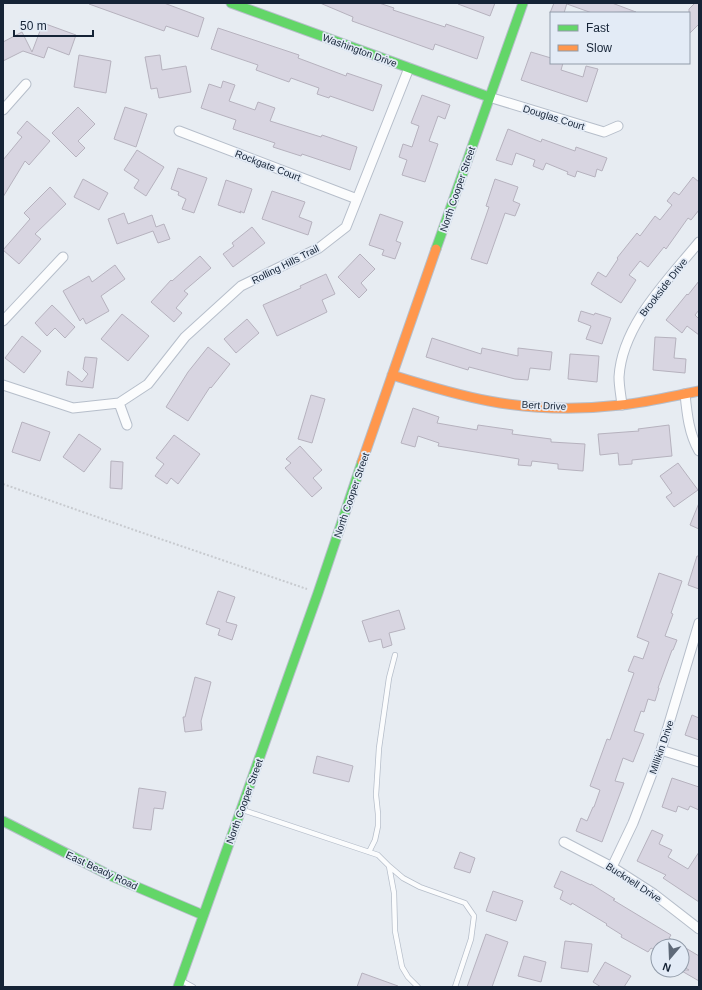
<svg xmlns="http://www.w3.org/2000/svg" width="702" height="990" viewBox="0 0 702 990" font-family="Arial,sans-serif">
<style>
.building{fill:#d8d5e1;stroke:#b6b2be}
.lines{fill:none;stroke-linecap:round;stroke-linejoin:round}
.lane-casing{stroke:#b6beca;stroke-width:6}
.street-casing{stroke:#b6beca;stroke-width:11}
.fast-casing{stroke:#b6beca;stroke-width:11}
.slow-casing{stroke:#b6beca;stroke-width:11}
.path{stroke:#c7cacf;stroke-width:2;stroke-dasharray:2 2;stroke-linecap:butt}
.lane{stroke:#fbfcfd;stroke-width:4.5}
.street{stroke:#fbfcfd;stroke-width:9}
.fast{stroke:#63d668;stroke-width:9}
.slow{stroke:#ff974d;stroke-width:9}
.labels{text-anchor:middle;stroke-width:3.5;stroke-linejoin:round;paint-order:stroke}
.street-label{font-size:10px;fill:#152336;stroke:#e3ebf6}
</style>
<rect width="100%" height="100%" fill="#e7ecf2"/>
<path class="building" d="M90,3H164L204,18L198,37L166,26L164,31L89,4Z
M320,3H379L394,8L393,10L445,27L446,24L484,37L477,59L435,44L433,50L352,21L353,17Z
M458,3H495L490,16L458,4Z
M554,3H567L564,13H550Z
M567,3H612L636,12L592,13L567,4Z
M695,3H699V24L689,34V9Z
M43,23L76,35L69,55L48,47L44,58L23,51L3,61V42L22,32L32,52Z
M218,28L299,55L298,58L346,76L347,73L382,85L373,111L330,96L329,98L317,94L319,88L291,78L289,82L256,70L258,65L211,49Z
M531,52L551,58V63H563L561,70L583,77L586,66L598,69L587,102L521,80Z
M79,55L111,61L106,93L74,87Z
M160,55L162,70L186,66L191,92L159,98L157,88L151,89L145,57Z
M223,81L235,85L229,101L255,110L258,102L275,108L270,121L321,137L322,135L357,147L350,170L302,154L301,156L273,147L275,143L233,129L236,120L201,108L209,84L221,88Z
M422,95L450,105L445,119L438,116L429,141L438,144L425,182L402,175L407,160L399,157L403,144L412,147L419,126L411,123Z
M78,107L95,124L78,141L85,148L76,157L52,133Z
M125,107L147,114L136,147L114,139Z
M27,121L50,141L29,165L25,161L3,197V160L22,137L17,133Z
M508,129L541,142L542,139L575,151L576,147L607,158L602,171L597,169L595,177L577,171L575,177L567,174L568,172L546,163L543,170L533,166L535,160L516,153L512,165L496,160Z
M137,150L164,167L146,196L134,188L139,180L124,170Z
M178,168L207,178L194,213L182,209L186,199L178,195L179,192L171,189Z
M693,177L699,182V210L691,220L688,218L666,249L664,247L648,267L640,261L629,275L636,280L621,303L591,284L598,272L606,277L618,259L617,258L637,233L640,236L655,216L660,220L672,205L667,201L674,192L679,195Z
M83,179L108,193L99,210L74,197Z
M495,179L518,187L513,201L520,204L515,216L505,213L487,264L471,259L489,207L486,206Z
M226,180L252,189L244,213L240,211L241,213L218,205Z
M50,187L66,204L35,234L41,239L19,264L3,250L30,219L24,213Z
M272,191L305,202L299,217L312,222L308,235L262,219Z
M124,213L128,224L152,215L156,227L164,224L170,239L158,243L153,231L117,244L108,219Z
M380,214L403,222L396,241L401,243L395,259L382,255L384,250L369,245Z
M252,227L265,243L233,267L223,254L234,246L232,243Z
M360,254L375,269L361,283L367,290L359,298L338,277Z
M200,256L211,268L184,291L188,294L176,308L182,313L174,322L151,302L171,280L172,281Z
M115,265L125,279L101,296L109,311L86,324L83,318L80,321L63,291L89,276L92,282Z
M326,274L335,294L322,300L327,312L277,336L263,305L301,288L300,286Z
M699,281V310L695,315L699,319V335L687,326L682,333L666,320L687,294L688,295Z
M52,305L75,327L65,338L55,328L47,336L35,323Z
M581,311L594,315L595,313L611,318L602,344L586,339L591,326L578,321Z
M122,314L149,336L128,361L101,339Z
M247,319L259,333L236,353L224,339Z
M22,336L41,351L24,373L5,358Z
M655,337L676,338L674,358L686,359L685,373L653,370Z
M432,338L481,354L482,348L518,356V348L552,352L550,370L530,368L528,380L515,379L469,367L468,370L426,357Z
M208,347L230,364L211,388L210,387L188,421L166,407L188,372Z
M570,354L599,356L597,382L568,379Z
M85,357L97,358L93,388L66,385L68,371L82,382L88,374L83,369Z
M311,395L325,399L312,443L298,439Z
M413,408L439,417L437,423L477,430L478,425L513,430L512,434L551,439V442L585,444L583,471L558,469V464L532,461L531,466L518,465L519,459L438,446L439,443L418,436L415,447L401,443Z
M22,422L50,432L40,461L12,452Z
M669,425L672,456L632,460V464L619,465L618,453L600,455L598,434L639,431L638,429Z
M79,434L101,449L84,472L63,457Z
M174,435L200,454L178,484L171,478L167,484L155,476L164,464L156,458Z
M300,446L322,470L313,478L322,488L312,497L285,468L291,463L286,459Z
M111,461L123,462L122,489L110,488Z
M678,463L698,490L674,507L666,497L672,493L660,476Z
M699,503V529L690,525Z
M697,556H699V589L688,585Z
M659,573L682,581L671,613L673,614L665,636L677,640L673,650H672L658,688H659L655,701L648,699L644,712L641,711L634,731L644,734L633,762L623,758L615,781L624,783L602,842L576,831L581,818L587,821L593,807H594L600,790L590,786L607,739L610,740L634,673L628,671L634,656L643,659L649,642L637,637Z
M218,591L235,597L226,622L237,625L232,640L218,635L220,629L206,624Z
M399,610L405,629L389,633L392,645L383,648L381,639L369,642L362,621Z
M195,677L211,682L201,721L202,730L185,732L183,717H185Z
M692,715L699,718V740L685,735Z
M317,756L353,766L349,782L313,773Z
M672,778L699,787V810L690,806L688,810L678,806L676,812L662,807Z
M139,788L166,792L163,809L154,808L151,830L133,828Z
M652,830L663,835L659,844L672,850L668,857L688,869L699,852V902L663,878L666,875L637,861Z
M460,852L475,858L470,873L454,868Z
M561,871L591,885V884L615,899L613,900L671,935L669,938L699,956V981L680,970H689L682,966V946H658V952L651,948L648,952L621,937L622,935L606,925L607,924L572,903L571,905L560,899L563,891L554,887Z
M493,891L523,901L516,921L486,911Z
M486,934L508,942L492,987H467Z
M565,941L592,944L588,972L561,968Z
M524,956L546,962L541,982L518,976Z
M605,962L631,976L624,987H601L593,982Z
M362,973L398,986V987H357Z"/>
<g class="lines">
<g class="lane-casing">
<path id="lane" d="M243,810L378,855L389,866L394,893L395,931L402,967L408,977L418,987
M369,852L375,840L378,826V814L376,795L379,748L389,678L395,655
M389,866L403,878L420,887L465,903L474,916L471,939L455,987
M182,981L193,987"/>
</g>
<g class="street-casing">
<path id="street" d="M489,97L604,132L618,126
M3,110L26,84
M179,131L357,199
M3,321L63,257
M3,385L73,408L119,403L148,384L185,337L241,286L319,248L346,227L409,68
M685,394C687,414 689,434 699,451
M119,403L127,425
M622,405C621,396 619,386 619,377C622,325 668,280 699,242
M661,750L699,762
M564,842L612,867L654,894L699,929
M612,867L633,823L661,750L699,623"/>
</g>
<g class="fast-casing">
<path id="fast" d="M231,3L489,97
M436,249L523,3
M3,821L109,875L203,915
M178,987L318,593L362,462"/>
</g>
<g class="slow-casing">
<path id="slow" d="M392,375C424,385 456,395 489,401C532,409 578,410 621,405C648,402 673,396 699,391
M362,462L436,249"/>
</g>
<path class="path" d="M3,484L140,532L307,589"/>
<use href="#lane" class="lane"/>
<use href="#street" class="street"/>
<use href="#fast" class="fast"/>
<use href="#slow" class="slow"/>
</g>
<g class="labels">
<g class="street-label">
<text transform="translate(360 50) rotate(20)" y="4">Washington Drive</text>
<text transform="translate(554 117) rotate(17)" y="4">Douglas Court</text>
<text transform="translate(268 165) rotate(21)" y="4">Rockgate Court</text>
<text transform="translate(457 189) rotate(-71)" y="4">North Cooper Street</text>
<text transform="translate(285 264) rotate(-27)" y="4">Rolling Hills Trail</text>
<text transform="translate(663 287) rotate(-52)" y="4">Brookside Drive</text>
<text transform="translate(544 405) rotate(3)" y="4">Bert Drive</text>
<text transform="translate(351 495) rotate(-71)" y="4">North Cooper Street</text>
<text transform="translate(661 747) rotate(-71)" y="4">Millikin Drive</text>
<text transform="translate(244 801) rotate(-70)" y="4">North Cooper Street</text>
<text transform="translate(102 870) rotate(25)" y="4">East Beady Road</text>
<text transform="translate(634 882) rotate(33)" y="4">Bucknell Drive</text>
</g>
</g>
<rect width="702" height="990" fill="none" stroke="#152336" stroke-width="8"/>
<rect x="550" y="12" width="140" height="52" fill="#e3ebf6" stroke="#919ba9"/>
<rect x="558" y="25" width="20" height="6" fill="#63d668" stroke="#919ba9"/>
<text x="586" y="32" font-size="12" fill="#152336">Fast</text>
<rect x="558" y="45" width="20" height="6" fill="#ff974d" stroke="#919ba9"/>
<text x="586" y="52" font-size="12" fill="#152336">Slow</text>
<g transform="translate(670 958) rotate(199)"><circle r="19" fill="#e3ebf6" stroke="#919ba9"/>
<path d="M0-3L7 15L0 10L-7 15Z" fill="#5e6978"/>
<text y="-6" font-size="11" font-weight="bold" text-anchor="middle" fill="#152336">N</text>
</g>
<path d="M14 30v6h79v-6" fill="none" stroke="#152336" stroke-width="2"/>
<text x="20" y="30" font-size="12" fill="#152336" stroke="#e3ebf6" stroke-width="3" paint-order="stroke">50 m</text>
</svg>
